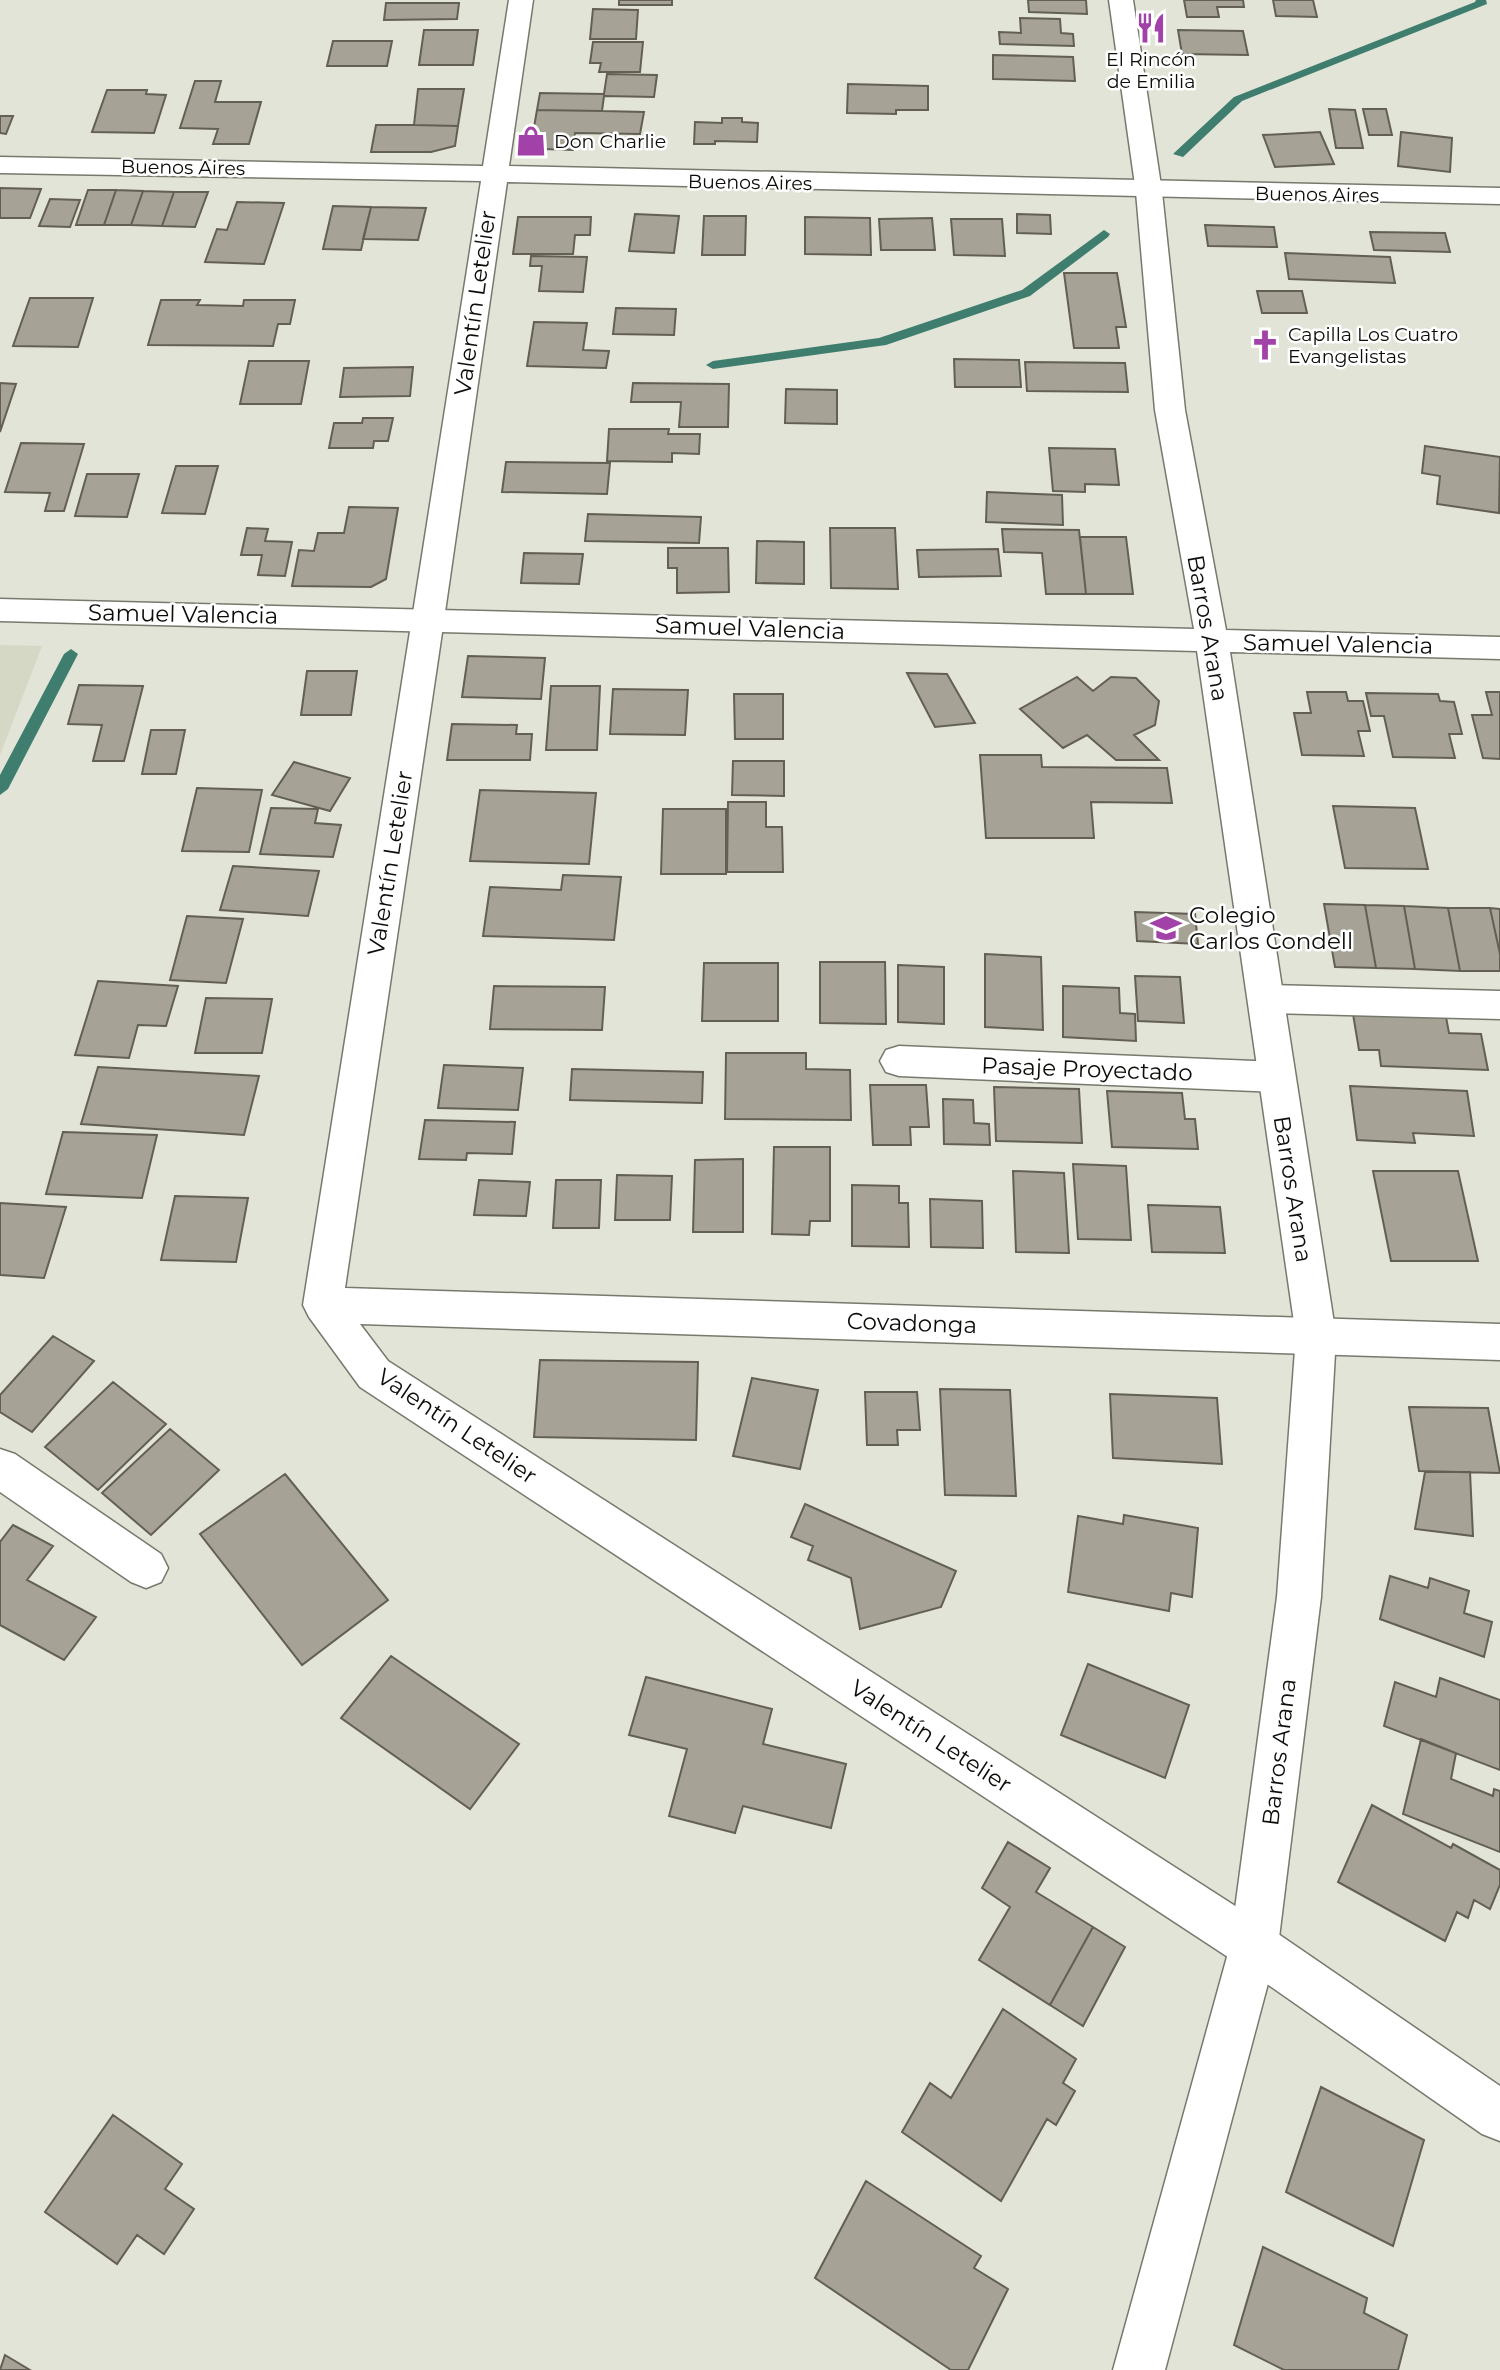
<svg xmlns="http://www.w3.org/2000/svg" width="1500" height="2370" viewBox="0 0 1500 2370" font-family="Montserrat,sans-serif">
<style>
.built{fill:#d4d8c4}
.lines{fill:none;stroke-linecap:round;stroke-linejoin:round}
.stream{fill:#3f7e6e;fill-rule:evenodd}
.building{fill:#a7a296;stroke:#645f54;stroke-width:2}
.minor-casing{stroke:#77796d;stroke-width:3}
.tertiary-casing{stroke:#77796d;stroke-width:3}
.secondary-casing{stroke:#77796d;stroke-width:3}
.minor{fill:#fff;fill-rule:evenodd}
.tertiary{fill:#fff;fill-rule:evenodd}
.secondary{fill:#fff;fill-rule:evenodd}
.labels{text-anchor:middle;stroke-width:5;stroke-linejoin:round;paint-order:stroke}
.far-poi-label{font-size:19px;fill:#0c0d09;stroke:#fff;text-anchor:start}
.far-street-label{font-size:19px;fill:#0c0d09;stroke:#fff}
.street-label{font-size:23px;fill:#0c0d09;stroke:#fff}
.poi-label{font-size:23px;fill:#0c0d09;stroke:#fff;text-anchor:start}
</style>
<rect width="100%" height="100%" fill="#e1e4d7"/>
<path class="built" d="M0,645L42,646L0,755Z"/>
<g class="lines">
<path class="stream" d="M1476,0H1486L1487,4L1242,101L1183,157L1173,154L1234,97L1475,2Z
M1104,230L1110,234L1108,237L1030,296L886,345L713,369L706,365L713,361L879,338L1022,290Z
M71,649L78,654L8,789L0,795V775L64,654Z"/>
</g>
<path class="building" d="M619,0H672V5H619Z
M1028,0H1086L1087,14L1029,12Z
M1184,0H1243L1244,7H1217L1219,17H1187Z
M1273,0H1313L1317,17L1276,16Z
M386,3H459L457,19L384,20Z
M593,9L638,10L636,39H590Z
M1020,18L1060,19L1061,33L1073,34L1074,46L1000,44L999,32L1021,33Z
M424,30H478L473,65H419Z
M1178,30L1243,31L1248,55L1182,54Z
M333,41H392L387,66H327Z
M593,42H643L640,72H599L601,63H590Z
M993,55L1073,57L1075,81L993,79Z
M607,74L657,75L654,97L604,96L602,111L537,110L540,93L604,94Z
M195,81H221L215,102H261L249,144H213L218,129L180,128Z
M848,84L928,86V110H896V114L847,113Z
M418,89H464L458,126L414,125Z
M107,90H147L146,94L166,95L154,133L92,132Z
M1329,109L1355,110L1363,148H1336Z
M1363,109H1386L1392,135H1369Z
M537,110L602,111L644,112L640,134L575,133L573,150L542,149L531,144Z
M0,116H13L6,134L0,133Z
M722,118H742V122L758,123L757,142L715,141V144H694L695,122L722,123Z
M376,125H414L458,126L455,146L431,152H371Z
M1320,132L1334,164L1275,167L1263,135Z
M1401,132L1452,138L1450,172L1398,166Z
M0,188L41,189L30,218H0Z
M88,190H116L104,225H76Z
M116,190L143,191L131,225H104Z
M143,191L174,192L162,226L131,225Z
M174,192H208L195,227L162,226Z
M50,199L80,200L70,227L39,226Z
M237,202L284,203L264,264L205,262L217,229L227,230Z
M333,206L371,207L361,250L323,249Z
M371,207L426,208L418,240L363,239Z
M635,214L679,216L674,253L629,251Z
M1017,214L1050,215L1051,234L1017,233Z
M704,216H746L745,255H702Z
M518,217H591L590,235H575L573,254H513Z
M805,217L870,218L871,255L805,254Z
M932,218L935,250H881L879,219Z
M951,219H1002L1005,256L954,255Z
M1205,225L1274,227L1277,247L1208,246Z
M1370,232L1445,233L1450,252L1374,250Z
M1285,253L1390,257L1395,283L1289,279Z
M531,256L587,257L583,292L539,291L542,266H530Z
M1064,273H1117L1126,327H1116L1119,348H1074Z
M1257,291H1302L1307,313H1262Z
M30,298H93L78,347L13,346Z
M161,300H200L197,305L243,306L244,300H295L290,324H278L273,346L148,345Z
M616,308L676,309L674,335L613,334Z
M534,322L587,323L583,350L609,351L606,368L527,366Z
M954,359L1019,360L1021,387H955Z
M249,361H309L301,404H240Z
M1025,362L1125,363L1128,392L1027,391Z
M413,367L410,396L340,397L344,368Z
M0,383L16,384L0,432Z
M633,383L729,384L728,427H679L681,402H631Z
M786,389L837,390V424L785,423Z
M363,418H393L388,441H374L373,448H329L334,423H362Z
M609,429H669L668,434H700L699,454L672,453V462L607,461Z
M21,443L84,444L64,511H45L50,493L5,492Z
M1425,446L1500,457L1499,513L1437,504L1440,476L1422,473Z
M1049,448L1115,449L1119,485L1085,484V492L1053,491Z
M506,462L610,463L607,494L502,492Z
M176,466H218L205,514L162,513Z
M87,474H139L127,517L75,516Z
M987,492L1062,495L1063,525L986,522Z
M349,507L398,508L386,579L371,587L292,586L299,550L314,551L318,533H344Z
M588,514L701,517L699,543L585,541Z
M247,528L268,529L265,541L292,542L285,576L258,575L262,555H241Z
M830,528H895L898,589L831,588Z
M1002,529L1079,530L1086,594H1046L1042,553L1004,552Z
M1080,537H1126L1133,594H1086Z
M757,541L804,542V584L756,583Z
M668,548H728L729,592L677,593V568H668Z
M998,549L1001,576L919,577L917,550Z
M524,553L583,554L579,584L521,583Z
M468,656L545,658L541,699L462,697Z
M307,671H357L351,715H301Z
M907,673L947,674L975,723L935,727Z
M1077,677L1093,691L1111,677L1136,678L1159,701L1155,725L1134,735L1159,760H1116L1087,735L1063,748L1020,709Z
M79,685L143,686L124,761H93L102,725L68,724Z
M551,686H600L597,750H546Z
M613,689L688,690L685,735L610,734Z
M1307,692H1346L1348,701H1363L1370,731H1358L1364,756L1302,755L1294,713H1311Z
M1486,692H1500V759L1483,758L1472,715H1492Z
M1366,693L1438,694L1440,701L1454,702L1462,734H1449L1455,758L1393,757L1384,716H1371Z
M734,694H783V739H735Z
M452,724L517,725L516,734H532L530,760H447Z
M151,730H185L176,774H142Z
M980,755H1041L1042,767L1167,768L1172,803L1091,802L1094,838H986Z
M733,761H784V796L732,795Z
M294,762L350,778L330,811L272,795Z
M197,788L262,790L249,852L182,851Z
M480,790L596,793L589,864L470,861Z
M728,802H766V827H782L783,872H727Z
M1333,806L1415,808L1428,869L1345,868Z
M271,808L318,809L315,823L341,825L333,857L260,854Z
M663,809H726V874H661Z
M233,866L319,871L308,916L220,910Z
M563,875L621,877L614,940L483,936L490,887L561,890Z
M1324,904L1365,905L1376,968L1335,967Z
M1365,905L1404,906L1415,969L1376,968Z
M1404,906L1448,908L1460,971L1415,969Z
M1448,908H1490L1500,954V971H1460Z
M1490,908L1500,909V954Z
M1135,912L1195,914L1198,944L1137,941Z
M187,916L243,919L226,983L170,980Z
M985,954L1041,957L1043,1030L985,1027Z
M820,962H885L886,1024L820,1023Z
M704,963H778V1021H702Z
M898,965L944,967V1024L898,1022Z
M1135,976L1180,977L1184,1023L1138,1021Z
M98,981L178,986L166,1026L138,1025L129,1058L75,1055Z
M494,986L605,987L602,1030L490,1029Z
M1063,986L1119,988L1120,1013L1135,1014L1136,1041L1063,1037Z
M206,998L272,999L262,1053H195Z
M1353,1014L1446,1017L1449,1033L1481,1034L1488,1070L1381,1066L1379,1050H1359Z
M726,1053H806V1069L850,1070L851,1120L725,1119Z
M444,1065L523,1068L518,1110L438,1108Z
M98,1067L259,1076L244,1135L81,1124Z
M572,1069L703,1072L702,1103L570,1100Z
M870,1085H926L929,1127H910L911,1145H873Z
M1350,1086L1467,1091L1474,1136L1413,1133L1415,1143L1357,1140Z
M994,1087L1079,1089L1082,1143L996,1141Z
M1107,1091L1182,1093L1185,1119H1195L1198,1149L1112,1147Z
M943,1099L973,1100L974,1123L989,1124L990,1145L944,1144Z
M425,1120L515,1122L512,1154L467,1153L466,1160L419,1159Z
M63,1132L157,1135L142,1198L46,1194Z
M774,1147H830V1221H810L809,1235L772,1234Z
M743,1159V1232H693L695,1160Z
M1073,1164L1126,1166L1131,1240L1078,1239Z
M1013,1171L1064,1173L1069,1253L1016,1252Z
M1373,1171H1458L1478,1261H1391Z
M617,1175L672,1176L670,1220H615Z
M479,1180L530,1182L526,1216L474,1215Z
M556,1180H601L599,1228H553Z
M852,1185L899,1186V1203H908L909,1247L852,1246Z
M175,1196L248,1198L236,1262L161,1260Z
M930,1199L982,1201L983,1248L931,1247Z
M0,1203L66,1207L44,1278L0,1275Z
M1148,1205L1220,1207L1225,1253L1152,1252Z
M53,1336L94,1361L32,1432L0,1412V1395Z
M540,1360L698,1362L696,1440L534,1437Z
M752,1378L818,1390L800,1469L733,1456Z
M113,1382L166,1424L98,1490L45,1447Z
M940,1389L1010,1390L1016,1496L945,1495Z
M865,1392H917L920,1430H897L898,1445H867Z
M1110,1394L1217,1398L1222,1464L1113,1458Z
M1409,1407L1488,1408L1500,1473L1419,1471Z
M170,1429L219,1470L151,1535L102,1493Z
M1425,1472H1470L1473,1536L1415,1529Z
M285,1474L388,1600L302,1665L200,1534Z
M805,1504L956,1571L941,1607L860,1629L851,1578L808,1560L813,1546L791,1537Z
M1124,1515L1198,1528L1192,1597L1171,1593L1169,1611L1068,1592L1078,1516L1123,1524Z
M13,1525L53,1546L27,1580L96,1617L64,1660L0,1625V1542Z
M1390,1576L1428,1588L1430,1578L1469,1591L1464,1613L1492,1622L1484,1657L1380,1619Z
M391,1656L519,1744L470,1809L341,1718Z
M1088,1664L1189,1705L1165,1778L1061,1735Z
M646,1677L772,1709L763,1744L846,1764L831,1828L743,1806L735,1833L669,1816L687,1749L629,1735Z
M1440,1678L1500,1700V1770L1384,1726L1395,1682L1436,1697Z
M1421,1739L1456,1753L1451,1779L1493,1796L1494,1789L1500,1791V1852L1403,1814Z
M1372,1805L1451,1848L1453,1844L1500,1870V1885L1490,1909L1474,1900L1468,1918L1457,1912L1445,1941L1338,1882Z
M1008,1842L1050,1868L1036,1892L1093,1927L1050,2005L979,1960L1010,1907L982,1888Z
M1093,1927L1125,1947L1083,2026L1050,2005Z
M1003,2009L1076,2059L1063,2083L1075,2091L1056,2125L1047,2119L1001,2201L902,2132L930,2083L951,2098Z
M1321,2087L1424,2140L1393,2246L1286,2192Z
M113,2115L182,2164L165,2189L194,2209L164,2254L137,2235L117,2264L45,2212Z
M866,2181L981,2256L974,2268L1008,2289L968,2370H951L815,2278Z
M1263,2247L1367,2298L1364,2313L1407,2335L1398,2370H1284L1234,2345Z
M5,2355L30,2370H0Z"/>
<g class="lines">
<g class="minor-casing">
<path id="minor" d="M428,608L439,611L444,619L345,1288L1500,1324V1360L360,1324L388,1361L1271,1929L1500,2086V2141L1482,2134L1237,1963L360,1387L309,1317L303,1305L412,619L417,611Z
M1267,985L1500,991V1019L1267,1013L1254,1009L1249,999L1254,989Z
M899,1046L1276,1062L1289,1066L1295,1077L1289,1088L1276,1092L899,1076L886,1072L880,1061L886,1050Z
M0,1449L15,1454L161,1554L168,1568L161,1582L146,1588L131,1582L0,1492Z"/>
</g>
<g class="tertiary-casing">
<path id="tertiary" d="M509,0H533L509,166L1500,188V204L507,182L444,619L439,627L428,630L417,627L412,619L481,181L0,173V157L483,166Z"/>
</g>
<g class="secondary-casing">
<path id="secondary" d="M1109,0H1133L1162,192L1185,410L1226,630L1500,637V659L1230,652L1336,1336L1321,1597L1278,1946L1165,2370H1113L1230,1946L1277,1597L1296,1336L1197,651L0,621V599L1194,629L1155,410L1136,192Z"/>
</g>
<use href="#minor" class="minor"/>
<use href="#tertiary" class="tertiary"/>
<use href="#secondary" class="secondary"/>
</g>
<defs>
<g id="restaurant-bare" transform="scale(2.415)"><path d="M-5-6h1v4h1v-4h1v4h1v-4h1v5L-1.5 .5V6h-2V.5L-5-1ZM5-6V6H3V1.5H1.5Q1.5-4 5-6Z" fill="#a241a8" stroke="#fff" stroke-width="2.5" paint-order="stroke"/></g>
<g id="shop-bare" transform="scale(2.415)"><path d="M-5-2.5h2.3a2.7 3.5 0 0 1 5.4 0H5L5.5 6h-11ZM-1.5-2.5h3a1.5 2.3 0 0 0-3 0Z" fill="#a241a8" stroke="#fff" stroke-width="2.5" paint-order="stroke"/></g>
<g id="church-bare" transform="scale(2.415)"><path d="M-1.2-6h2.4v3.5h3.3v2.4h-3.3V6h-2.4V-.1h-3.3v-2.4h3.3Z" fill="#a241a8" stroke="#fff" stroke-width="2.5" paint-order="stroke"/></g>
<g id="school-bare" transform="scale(2.415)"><path d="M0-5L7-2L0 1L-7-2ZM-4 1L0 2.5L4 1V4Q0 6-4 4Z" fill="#a241a8" stroke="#fff" stroke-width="2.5" paint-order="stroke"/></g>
</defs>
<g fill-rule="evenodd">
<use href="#restaurant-bare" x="1151" y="28"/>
<use href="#shop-bare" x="531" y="141"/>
<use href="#church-bare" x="1265" y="345"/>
<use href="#school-bare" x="1166" y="928"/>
</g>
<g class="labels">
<g class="far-poi-label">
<text x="1151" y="66" text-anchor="middle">El Rincón<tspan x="1151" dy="22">de Emilia</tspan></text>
<text x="554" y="148">Don Charlie</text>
<text x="1288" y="341">Capilla Los Cuatro<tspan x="1288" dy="22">Evangelistas</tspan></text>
</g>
<g class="far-street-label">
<text transform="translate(183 167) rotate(1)" y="7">Buenos Aires</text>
<text transform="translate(750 182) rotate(1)" y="7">Buenos Aires</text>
<text transform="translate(1317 194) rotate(1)" y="7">Buenos Aires</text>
</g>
<g class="street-label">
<text transform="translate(475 303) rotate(-82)" y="8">Valentín Letelier</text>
<text transform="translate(183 614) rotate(1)" y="8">Samuel Valencia</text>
<text transform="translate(750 628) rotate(2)" y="8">Samuel Valencia</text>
<text transform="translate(1208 628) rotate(80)" y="8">Barros Arana</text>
<text transform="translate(1338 644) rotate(1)" y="8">Samuel Valencia</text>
<text transform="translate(390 863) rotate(-81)" y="8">Valentín Letelier</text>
<text transform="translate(1087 1069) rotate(2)" y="8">Pasaje Proyectado</text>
<text transform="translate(1293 1189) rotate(81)" y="8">Barros Arana</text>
<text transform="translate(912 1323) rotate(2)" y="8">Covadonga</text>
<text transform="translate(457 1426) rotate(34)" y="8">Valentín Letelier</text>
<text transform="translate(931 1736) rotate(33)" y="8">Valentín Letelier</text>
<text transform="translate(1279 1752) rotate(-83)" y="8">Barros Arana</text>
</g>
<g class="poi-label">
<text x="1189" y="923">Colegio<tspan x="1189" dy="26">Carlos Condell</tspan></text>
</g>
</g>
</svg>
